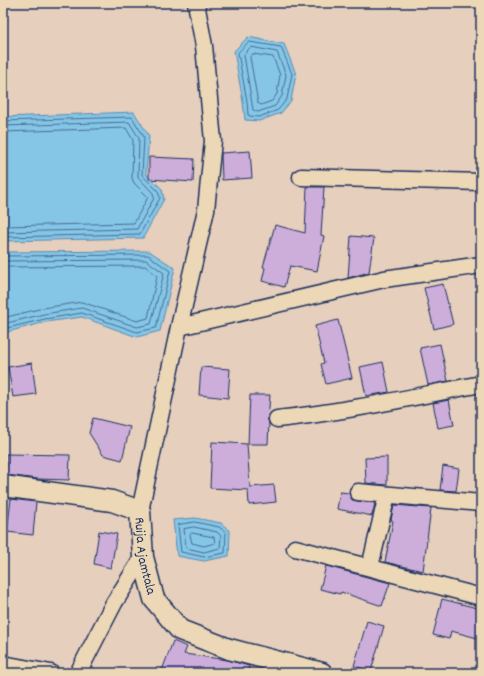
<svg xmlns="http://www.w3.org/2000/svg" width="484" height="676" viewBox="0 0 484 676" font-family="Dekko,sans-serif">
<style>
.water{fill:#85c6e6;stroke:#5b8ab0}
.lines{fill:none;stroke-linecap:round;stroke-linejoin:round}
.shore{stroke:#456b94;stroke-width:1}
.building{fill:#cdaeda;stroke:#1b2f5e}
.minor-casing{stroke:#1b2f5e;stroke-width:19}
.tertiary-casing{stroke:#1b2f5e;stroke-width:23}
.minor{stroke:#ecd7b6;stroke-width:16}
.tertiary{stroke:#ecd7b6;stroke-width:20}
.labels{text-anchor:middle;stroke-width:4;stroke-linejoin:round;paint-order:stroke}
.street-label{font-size:14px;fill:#1b2f5e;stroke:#ecd7b6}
</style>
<rect width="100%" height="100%" fill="#e6cfbd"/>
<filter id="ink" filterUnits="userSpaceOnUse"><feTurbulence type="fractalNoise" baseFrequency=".025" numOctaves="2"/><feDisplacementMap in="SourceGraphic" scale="8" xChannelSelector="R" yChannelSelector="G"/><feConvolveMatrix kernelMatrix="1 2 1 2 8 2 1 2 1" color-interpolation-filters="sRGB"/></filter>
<g filter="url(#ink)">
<path class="water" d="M248,37L284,44L296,74L291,101L281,113L259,121L245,120L243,102L234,51Z
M134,112L149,136L146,174L162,189L164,199L143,238L3,241V117Z
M149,251L175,268L160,331L137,337L82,317L46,322L3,333V252Z
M195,518L221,523L230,531L229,556L204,561L177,556L173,520Z"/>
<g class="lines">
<path class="shore" d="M249,42L281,47L292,74L287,99L278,110L259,117L250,116L248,115L247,101L238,53Z
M251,47L277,52L286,75L282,96L275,106L258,112L253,110L244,55Z
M253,54L273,57L280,75L277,94L272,101L261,105L258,103L250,57Z
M3,121L132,117L144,137L142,175L158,191L160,198L140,234L3,237
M3,126L129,122L139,138L138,177L153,193L154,198L137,229L3,232
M3,132L126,128L133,140L132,178L134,183L148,197L134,223L3,226
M3,256L148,255L170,271L156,328L137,332L82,313L45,319L3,329
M3,261L146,260L164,273L151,324L137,327L82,308L44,314L3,324
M3,267L145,266L157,276L148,318L137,321L82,302L43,308L3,318
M195,522L219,527L226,532L225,553L204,557L181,552L178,525Z
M194,527L217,532L221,536L220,548L204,552L186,548L184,529Z
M192,533L214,537L215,543L204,546L192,543L190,535Z"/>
</g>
<path class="building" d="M250,151L252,178L222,180L221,153Z
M149,157L194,159L193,182L149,179Z
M307,187H324L321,235L324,236L317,271L290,266L284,287L262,281L265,268L263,267L275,225L305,233Z
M351,236L374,238L369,272L348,278Z
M443,284L453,324L434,329L424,288Z
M338,320L352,378L326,384L321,364L324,363L315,326Z
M440,344L448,381L428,385L420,348Z
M383,362L389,392L366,396L360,367Z
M32,363L36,394L13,397L8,367Z
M201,367L230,369L228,398L199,395Z
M250,395H270L268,420L269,423L268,444H248Z
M449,400L454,425L438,428L433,403Z
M93,418L130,427L122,460L103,455L89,433Z
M212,442L247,444L250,487L274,485L276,502L249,505L248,490L210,488Z
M6,454L70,455L69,480L38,479L6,475Z
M387,457V485L366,483L365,458Z
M443,466L459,469L456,491L440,490Z
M340,492L349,493L352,500L357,501L375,503L372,516L337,509Z
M11,499L36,502L33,535L7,532Z
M394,505L431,508L423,571L385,562L393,521L391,520Z
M99,531L117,534L111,568L94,564Z
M326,566L390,583L382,606L341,592L340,594L320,589Z
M442,599L481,609V639L451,631L449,639L433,635Z
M367,621L384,626L371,671L354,666Z
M173,641L187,647L184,654L228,660L249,666L248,673H161Z"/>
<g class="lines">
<g class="minor-casing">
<path id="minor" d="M301,177L481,182
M179,327L384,279L481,265
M277,419C345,412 413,397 481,384
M358,492L481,503
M140,511L179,327L206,210L213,141L204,46L196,3
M295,548L481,597
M370,567L387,495
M3,664L51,673
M78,673L114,603L143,557"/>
</g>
<g class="tertiary-casing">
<g id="tertiary">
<path id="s1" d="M3,486L112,501L140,511L143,557L154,599L180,630L229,649L322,673"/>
</g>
</g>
<use href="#minor" class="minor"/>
<use href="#tertiary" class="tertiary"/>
</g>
</g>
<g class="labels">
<g class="street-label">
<text dy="5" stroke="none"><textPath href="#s1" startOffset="185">Ruija Ajamtala</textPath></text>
</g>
</g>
<rect width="484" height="676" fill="none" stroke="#ecd7b6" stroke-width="16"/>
<rect x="8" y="8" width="468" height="660" fill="none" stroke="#1b2f5e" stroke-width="1.5" filter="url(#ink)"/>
</svg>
